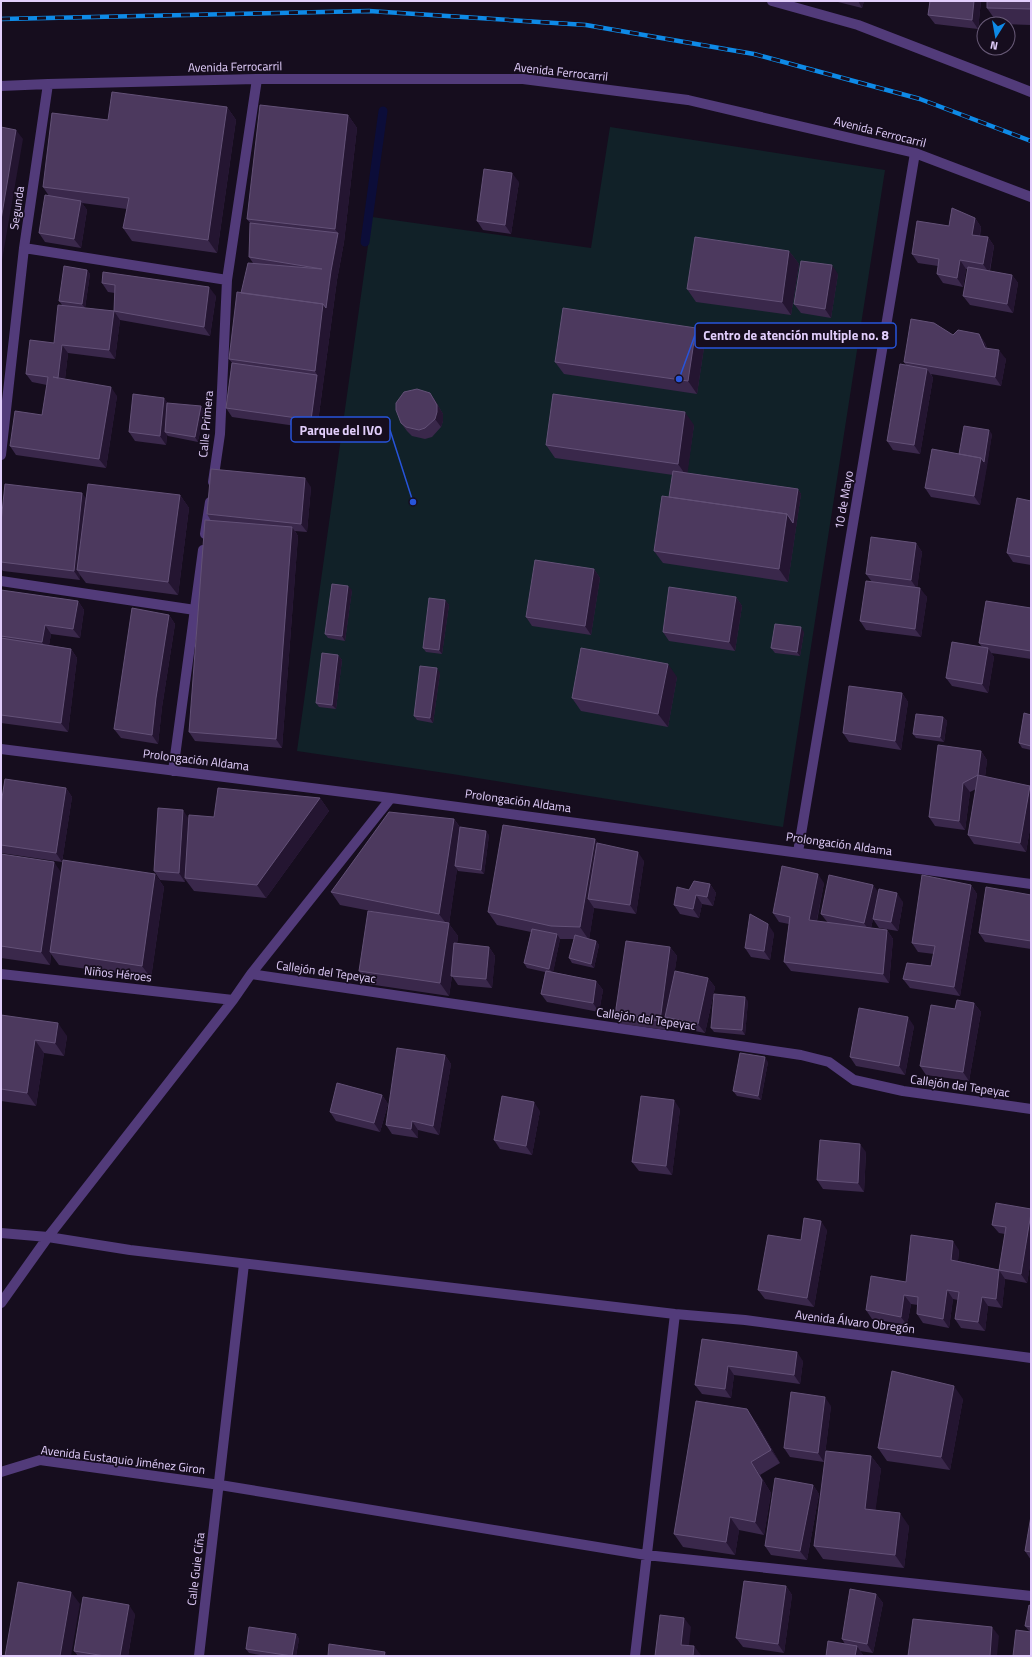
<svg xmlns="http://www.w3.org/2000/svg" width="1032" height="1657" viewBox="0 0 1032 1657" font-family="'Titillium Web',sans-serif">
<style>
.green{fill:#112128}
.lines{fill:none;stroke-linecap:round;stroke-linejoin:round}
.stream{stroke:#0c0d39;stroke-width:9}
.minor{stroke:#523b7a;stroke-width:10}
.rail-casing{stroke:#0e8ae7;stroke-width:4.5}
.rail{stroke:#160d1e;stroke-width:3;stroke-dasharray:9;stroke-linecap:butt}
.wall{fill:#3a284b}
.shaded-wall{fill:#241531}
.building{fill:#4c395e;stroke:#635177}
.labels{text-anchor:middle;stroke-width:3.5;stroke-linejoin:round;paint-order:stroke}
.street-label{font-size:12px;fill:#e2cefc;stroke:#160d1e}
.leader{fill:none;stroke:#2754da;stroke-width:1.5}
.callout-dot{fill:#2754da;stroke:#160d1e;stroke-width:1.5}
.callout{fill:#160d1e;stroke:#2754da;stroke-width:1.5}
.callout-label{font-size:13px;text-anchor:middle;font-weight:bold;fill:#e2cefc}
</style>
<rect width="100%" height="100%" fill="#160d1e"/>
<path class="green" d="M610,127L885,170L783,827L452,774L297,751L372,217L591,248Z"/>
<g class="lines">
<path class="stream" d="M365,242L383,111"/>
<path class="minor" d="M772,1L858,25L1031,92
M1,86L48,84L257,79H523L688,100L915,153L1031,197
M24,248L227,280
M1,455L24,248L48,84
M213,482L220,434L227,280L257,79
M205,534L210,502
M1,581L195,610
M1,749L391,798L1031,884
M173,771L203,550
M798,852L915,153
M1,974L233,1000
M251,974L801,1055L829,1062L854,1080L903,1091L1031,1109
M1,1233L48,1237L130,1250L675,1314L745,1320L1031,1358
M1,1303L48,1237L233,1000L251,974L391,798
M1,1472L40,1460L220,1485L646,1555L1031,1596
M199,1656L244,1264
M635,1656L675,1314"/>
<g class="rail-casing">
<path id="rail" d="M1,19L369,11L586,25L754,54L920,99L1031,141"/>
</g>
<use href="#rail" class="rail"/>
</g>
<path class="wall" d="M834,1H864L862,8Z
M930,1H981L978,29L935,24L928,15Z
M1031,1V25L998,24L987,8Z
M227,107L236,120L217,253L132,241L123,228L127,209L82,203L87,210L81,248L45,242L39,233L49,196L43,187L108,120Z
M348,115L357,128L344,242L337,280L317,429L232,417L226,408L232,363L229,359L241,293L253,263L249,257L250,223L247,219Z
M519,182L511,234L483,230L477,221Z
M975,218L981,227L980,236L988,237L994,246L990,271L1012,275L1018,283L1013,313L970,305L963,296L968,269H966L963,287L943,283L937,274L938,266L918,263L912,254L949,226Z
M789,251L799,264L791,315L696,302L687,289Z
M87,270L90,274L85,308L114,311L115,293L108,292L102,283L216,296L210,336L120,320L115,359L68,353L65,379L117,396L106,468L16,455L10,446L42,415L47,385L32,382L26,374L54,343L62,305L59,301Z
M838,274L831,318L801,313L794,304Z
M979,334L985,343L987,348L1006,359L1001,386L931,374L933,378L920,454L893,450L887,441L906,365L904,362L953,335Z
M705,341L697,394L564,374L555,362Z
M430,393L436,402L443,414V421L441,427L432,437L425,439L412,436L407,431L401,423Z
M201,406L204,411L198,442L168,436L167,435L166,445L135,441L129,432Z
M694,425L687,473L798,489L801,494L788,582L663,563L654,551L669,497L673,475L555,458L546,445Z
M992,434L980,505L931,497L925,488L959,454Z
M311,487L307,532L295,531L298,536L282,748L195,741L189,732L211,521L207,514Z
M180,495L189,508L178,595L86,583L80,575V580L3,571L1,569V522L86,498Z
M1031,501V565L1013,562L1007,553Z
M916,543L922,552L917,588L927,597L921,637L866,630L860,621L872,582L866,574Z
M594,569L600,578L591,635L532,626L526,617Z
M1,590L78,601L84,610L80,638L51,634L49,645L71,649L77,658L68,732L1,723Z
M352,590L345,641L328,638L325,634Z
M736,597L742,606L735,651L669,641L663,632Z
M445,600L449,605L442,654L426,652L423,648Z
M1031,608V659L991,653L994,657L988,693L952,686L946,678L982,647L979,643Z
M169,615L175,624L162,707L158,744L121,738L114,729Z
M804,632L800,656L775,653L771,648Z
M338,655L342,660L336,709L319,707L316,703Z
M440,673L433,723L417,720L414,716Z
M677,677L668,727L581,711L572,698Z
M902,693L908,702L901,750L849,742L843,733Z
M1031,715V750L1022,748L1019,743Z
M943,717L947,721L944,742L916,738L913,734Z
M981,751L987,760L985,777L1030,786L1031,788V823L1026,852L974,844L968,835L976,789L970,792L965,830L935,826L929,817Z
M66,788L72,797L62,862L1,853V804Z
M320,798L329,811L266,898L194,891L185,879V882L160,880L154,871L189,818L214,817Z
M454,819L460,827L489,835L484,874L458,871L457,869L449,924L458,936L457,944L489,947L495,956L492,988L458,985L452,976L449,996L368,984L359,971L376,912L340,905L331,892Z
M595,839L597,843L644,861L636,914L594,908L589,939L596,941L599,945L594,968L572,963L569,958L574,939H560L553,972L596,981L603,990L599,1012L547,1002L541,994L545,972L527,968L524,963L531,932L497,925L488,912Z
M1,854L61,873L155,874L164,887L151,978L59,965L51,954L50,965L1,958Z
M824,883L817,921L828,923L821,914L873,885L878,893L903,902L898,931L879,928L873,919L871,928L887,930L893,939L889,983L791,971L784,962L789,924L779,922L773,913Z
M710,884L716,893L713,906L702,904L699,918L680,914L674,905L689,890Z
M971,885L977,894L960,996L910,988L903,979L931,966L934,954L918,952L912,943Z
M1031,895V949L985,942L979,933Z
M774,933L770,960L751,957L745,948Z
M670,947L677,956L673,982L708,978L715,987L705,1033L671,1026L668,1020L666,1030L621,1024L615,1015Z
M748,1001L745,1035L714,1032L711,1028Z
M974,1003L981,1012L969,1081L926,1075L920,1066L955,1009Z
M1,1015L67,1036L64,1056L44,1053L36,1106L1,1101Z
M914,1026L905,1075L856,1066L850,1057Z
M445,1055L451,1064L439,1135L418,1130V1138L392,1134L386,1125Z
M768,1062L761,1100L737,1096L733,1091Z
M382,1095L388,1104L380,1132L336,1121L330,1112Z
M680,1109L672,1175L639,1171L632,1162Z
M540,1111L532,1155L500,1149L494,1140Z
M866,1152L864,1192L823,1189L817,1180Z
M1031,1209V1260L1027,1283L1005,1279L1002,1308L988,1306L985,1331L961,1328L955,1319L958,1300L953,1299L949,1328L923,1323L917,1314L918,1305L911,1304L907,1325L872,1319L866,1310L906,1282L959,1250L958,1261L999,1270L1005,1234L999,1233L992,1225Z
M827,1230L814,1307L765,1299L758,1290L801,1240Z
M702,1339L803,1361L800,1384L734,1375L731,1398L702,1394L695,1385Z
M963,1399L950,1470L887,1461L878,1448Z
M831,1406L824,1462L790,1457L784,1448Z
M756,1422L780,1463L760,1475L771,1493L764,1535L739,1530L735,1555L683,1547L674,1534Z
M871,1456L881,1469L875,1510L909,1526L904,1568L823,1559L814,1546Z
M813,1485L819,1494L807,1560L771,1555L765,1546Z
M1031,1516V1560L1025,1551Z
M786,1586L792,1595L784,1653L743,1647L736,1638Z
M876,1594L883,1603L873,1653L860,1651L863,1655V1656H826L845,1644L842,1639Z
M1031,1606V1656L1030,1632L1025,1626Z
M135,1614L128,1656H78L74,1651Z
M296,1634L299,1639L296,1656H266L249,1653L246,1649Z"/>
<path class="shaded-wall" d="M858,1H864L862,8Z
M974,1H981L978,29L972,20Z
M227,107L236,120L217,253L208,240Z
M348,115L357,128L344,242L335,229Z
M16,130L23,139L1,266V220Z
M512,173L519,182L511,234L505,225Z
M81,201L87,210L81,248L74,239Z
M975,218L981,227L978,244L972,235Z
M338,233L344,242L337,280L317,429L311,420L317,375L315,371L323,304L331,271Z
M988,237L994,246L989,273L983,264Z
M789,251L799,264L791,315L782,302Z
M960,260L966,269L963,287L957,278Z
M832,265L838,274L831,318L825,309Z
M87,270L90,274L85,308L82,304Z
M1012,275L1018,283L1013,313L1007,304Z
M209,287L216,296L210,336L204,327Z
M114,311L120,320L115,359L109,350Z
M696,328L705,341L697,394L688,381Z
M979,334L985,343L991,357L985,348Z
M62,345L68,353L64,387L58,378Z
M999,350L1006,359L1001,386L995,377Z
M927,369L933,378L920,454L914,445Z
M111,387L117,396L106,468L99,459Z
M430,393L436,402L443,414V421L441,427L435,419Z
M164,398L171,407L165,432L167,435L166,445L160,436Z
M201,406L204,411L198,442L195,437Z
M685,412L694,425L687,477L678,464Z
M989,430L992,434L987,467L984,462Z
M981,458L987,467L980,505L974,496Z
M305,478L311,487L307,532L301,524Z
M798,489L801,494L788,582L779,569L787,514Z
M82,493L89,502L77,570L80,575V580L74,571Z
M180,495L189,508L178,595L168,582Z
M292,527L298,536L282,748L276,739Z
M916,543L922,552L917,589L911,580Z
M594,569L600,578L591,635L585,626Z
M348,586L352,590L345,641L342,636Z
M920,588L927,597L921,637L915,629Z
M736,597L742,606L735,651L729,642Z
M445,600L449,605L442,654L439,650Z
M78,601L84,610L80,638L73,629Z
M169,615L175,624L162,707L158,744L152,735L156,698Z
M45,625L51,634L48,651L42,642Z
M801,627L804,632L800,656L797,652Z
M988,648L994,657L988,693L982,684Z
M71,649L77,658L68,732L61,723Z
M338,655L342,660L336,709L332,705Z
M668,664L677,677L668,727L658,714Z
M437,668L440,673L433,723L430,718Z
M902,693L908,702L901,750L895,741Z
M943,717L947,721L944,742L940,737Z
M981,751L987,760L984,784L978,775Z
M963,783L970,792L965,830L959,821Z
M1030,786L1031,788V823L1026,852L1020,843Z
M66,788L72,797L62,862L56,853Z
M320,798L329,811L266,898L257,885Z
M183,810L189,819L185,882L179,873Z
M454,819L463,832L455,866L457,869L449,924L458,936L449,996L440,983L448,926L439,914Z
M486,831L489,835L484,874L481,870Z
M595,839L604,852L588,899L594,908L589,940L580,927Z
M638,852L644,861L636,914L630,905Z
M54,862L63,875L50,952L51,954L50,965L41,952Z
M155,874L164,887L151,978L142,966Z
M818,874L824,883L815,929L809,920Z
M710,884L716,893L713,906L707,897Z
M873,885L879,893L870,932L864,923Z
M971,885L977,894L960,996L954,987Z
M897,893L903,902L898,931L891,922Z
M696,895L702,904L699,918L693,909Z
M768,924L774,933L770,960L764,951Z
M887,930L893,939L889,983L883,974Z
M557,934L560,939L553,973L549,969Z
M596,941L599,945L594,968L591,964Z
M489,947L495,956L492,988L486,979Z
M670,947L677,956L668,1017H665L668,1020L666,1030L660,1021Z
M708,978L715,987L705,1033L698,1024Z
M596,981L603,990L599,1012L593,1003Z
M745,997L748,1001L745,1035L742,1030Z
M974,1003L981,1012L969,1081L963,1072Z
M908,1017L914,1026L905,1075L899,1066Z
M58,1023L67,1036L64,1056L55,1043Z
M35,1040L44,1053L36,1106L27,1093Z
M445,1055L451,1064L439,1135L433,1126Z
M765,1057L768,1062L761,1100L758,1096Z
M382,1095L388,1104L380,1132L374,1123Z
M674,1100L680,1109L672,1175L666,1166Z
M534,1102L540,1111L532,1155L526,1146Z
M412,1121L418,1130V1138L411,1129Z
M860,1144L866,1152L864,1192L858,1183Z
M1031,1213V1260L1027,1283L1021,1274Z
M821,1221L827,1230L814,1307L807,1298Z
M953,1241L959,1250L957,1269L951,1260Z
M999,1270L1005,1279L1002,1308L996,1299Z
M947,1290L953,1299L949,1328L943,1319Z
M904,1295L911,1304L907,1325L901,1317Z
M982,1297L988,1306L985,1331L978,1322Z
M797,1352L803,1361L800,1384L794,1375Z
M728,1366L734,1375L731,1398L725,1389Z
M954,1386L963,1399L950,1470L941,1457Z
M825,1397L831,1406L824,1462L818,1453Z
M747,1409L756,1422L780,1463L771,1450Z
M871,1456L881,1469L874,1522L865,1509Z
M751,1462L760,1475L771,1493L764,1535L755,1522Z
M813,1485L819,1494L807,1560L800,1551Z
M900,1513L909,1526L904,1568L895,1555Z
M730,1517L739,1530L735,1555L726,1542Z
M786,1586L792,1595L784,1653L778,1644Z
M71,1592L80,1604L71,1656H60Z
M876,1594L883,1603L873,1653L867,1644Z
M129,1605L135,1614L128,1656H120Z
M684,1618L691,1627L688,1654L681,1645Z
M992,1627L999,1636L997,1656H990Z
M296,1634L299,1639L296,1656H292Z
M694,1646L701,1655L700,1656H693Z
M857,1646L863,1655V1656H855Z
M385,1652L388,1656H384Z"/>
<path class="building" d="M930,1H974L972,20L928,15Z
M987,1H1031V9L987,8Z
M112,92L227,107L208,240L123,228L129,198L43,187L52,113L108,120Z
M260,105L348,115L335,229L247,219Z
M1,127L16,130L1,220Z
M484,169L512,173L505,225L477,221Z
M45,195L81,201L74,239L39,233Z
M952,208L975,218L972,235L988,237L983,264L960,260L957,278L937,274L939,259L912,254L917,221L949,226Z
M250,223L338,233L331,271L326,308L323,304L241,293L248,263L322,269L249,257Z
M695,237L789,251L782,302L687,289Z
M801,261L832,265L825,309L794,304Z
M64,266L87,270L82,304L59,301Z
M968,267L1012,275L1007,304L963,296Z
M103,272L209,287L204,327L114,311L115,285L102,283Z
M237,292L323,304L315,371L229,359Z
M58,305L114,311L109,350L62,345L58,378L53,377L111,387L99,459L10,446L15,411L42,415L48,377L26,374L30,340L54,343Z
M563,308L696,328L688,381L555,362Z
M911,319L934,323L953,335L958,330L979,334L985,348L999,350L995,377L904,362Z
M232,363L317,375L311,420L226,408Z
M900,364L927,369L914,445L887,441Z
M417,389L430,393L437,405V412L435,419L425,428L419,430L406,427L401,423L396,410V403L404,392Z
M133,394L164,398L160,436L129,432Z
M553,394L685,412L678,464L546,445Z
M167,403L201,406L195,437L165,432Z
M964,426L989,430L984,462L981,458L959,454Z
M932,449L981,458L974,496L925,488Z
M211,469L305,478L301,524L207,514Z
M673,471L798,489L793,523L787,514L669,497Z
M5,484L82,493L74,571L1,562V522Z
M88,484L180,495L168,582L77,570Z
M662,496L787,514L779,569L654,551Z
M1017,498L1031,501V557L1007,553Z
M205,520L292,527L276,739L189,732Z
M871,537L916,543L911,580L866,574Z
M535,560L594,569L585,626L526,617Z
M866,581L920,588L915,629L860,621Z
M332,584L348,586L342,636L325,634Z
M669,587L736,597L729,642L663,632Z
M1,590L78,601L73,629L45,625L42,642L1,636Z
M429,598L445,600L439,650L423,648Z
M986,601L1031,608V651L979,643Z
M132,608L169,615L156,698L152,735L114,729Z
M775,624L801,627L797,652L771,648Z
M1,638L71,649L61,723L1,715Z
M952,642L988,648L982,684L946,678Z
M581,648L668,664L658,714L572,698Z
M322,653L338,655L332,705L316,703Z
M420,666L437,668L430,718L414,716Z
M849,686L902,693L895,741L843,733Z
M1024,713L1031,715V746L1019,743Z
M916,714L943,717L940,737L913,734Z
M938,745L981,751L978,775L963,783L959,821L929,817Z
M978,775L1030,786L1020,843L968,835Z
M5,779L66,788L56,853L1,845V804Z
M218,788L320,798L257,885L185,878L189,815L214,817Z
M158,808L183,810L179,873L154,871Z
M389,812L454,819L439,914L331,892Z
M503,825L595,839L580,927L551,926L488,912Z
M460,827L486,831L481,870L455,866Z
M597,843L638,852L630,905L588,899Z
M1,854L54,862L41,952L1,946Z
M63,860L155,874L142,966L50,952Z
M782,866L818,874L809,920L887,930L883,974L784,962L790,917L773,913Z
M829,875L873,885L864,923L821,914Z
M922,875L971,885L954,987L903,979L907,963L931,966L935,946L912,943Z
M694,881L710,884L707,897L696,895L693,909L674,905L677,887L689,890Z
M986,887L1031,895V941L979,933Z
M879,889L897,893L891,922L873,919Z
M368,911L449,923L440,983L359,971Z
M750,914L768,924L764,951L745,948Z
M532,929L557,934L549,969L524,963Z
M575,935L596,941L591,964L569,958Z
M626,941L670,947L660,1021L615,1015Z
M454,943L489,947L486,979L451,976Z
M546,971L596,981L593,1003L541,994Z
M675,971L708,978L698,1024L665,1017Z
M714,994L745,997L742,1030L711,1028Z
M957,1000L974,1003L963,1072L920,1066L931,1005L955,1009Z
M859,1008L908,1017L899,1066L850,1057Z
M1,1015L58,1023L55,1043L35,1040L27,1093L1,1089Z
M397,1048L445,1055L433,1126L412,1121L411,1129L386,1125Z
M740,1053L765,1057L758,1096L733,1091Z
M337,1083L382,1095L374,1123L330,1112Z
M502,1096L534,1102L526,1146L494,1140Z
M641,1096L674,1100L666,1166L632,1162Z
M820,1140L860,1144L858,1183L817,1180Z
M996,1203L1031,1209V1213L1021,1274L999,1270L996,1299L982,1297L978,1322L955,1319L959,1292L947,1290L943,1319L917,1314L918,1297L904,1295L901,1317L866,1310L871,1276L906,1282L911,1235L953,1241L951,1260L999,1270L1006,1227L992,1225Z
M804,1218L821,1221L807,1298L758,1290L768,1235L801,1240Z
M702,1339L797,1352L794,1375L728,1366L725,1389L695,1385Z
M892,1371L954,1386L941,1457L878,1448Z
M791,1392L825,1397L818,1453L784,1448Z
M696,1401L747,1409L771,1450L751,1462L762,1480L755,1522L730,1517L726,1542L674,1534Z
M826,1451L871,1456L865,1509L900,1513L895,1555L814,1546Z
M775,1478L813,1485L800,1551L765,1546Z
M1031,1516V1552L1025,1551Z
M744,1581L786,1586L778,1644L736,1638Z
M18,1582L71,1592L60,1656H5Z
M850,1589L876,1594L867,1644L842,1639Z
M83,1597L129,1605L120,1656H105L74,1651Z
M1029,1605L1031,1606V1627L1025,1626Z
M660,1615L684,1618L681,1645L694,1646L693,1656H655Z
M913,1619L992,1627L990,1656H908Z
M249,1627L296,1634L292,1656L246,1649Z
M1016,1630L1031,1632V1656H1013Z
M828,1641L857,1646L855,1656H826Z
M329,1644L385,1652L384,1656H328Z"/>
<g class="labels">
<g class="street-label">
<text transform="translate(235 67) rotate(-1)" y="4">Avenida Ferrocarril</text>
<text transform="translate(561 72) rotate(6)" y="4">Avenida Ferrocarril</text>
<text transform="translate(880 132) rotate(14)" y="4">Avenida Ferrocarril</text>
<text transform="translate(17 208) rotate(-82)" y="4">Segunda</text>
<text transform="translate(206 424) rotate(-85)" y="4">Calle Primera</text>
<text transform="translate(844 500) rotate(-80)" y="4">10 de Mayo</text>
<text transform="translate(196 760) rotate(7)" y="4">Prolongación Aldama</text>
<text transform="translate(518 801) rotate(8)" y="4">Prolongación Aldama</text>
<text transform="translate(839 844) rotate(8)" y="4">Prolongación Aldama</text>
<text transform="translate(326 972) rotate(8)" y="4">Callejón del Tepeyac</text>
<text transform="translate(118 974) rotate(6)" y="4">Niños Héroes</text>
<text transform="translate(646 1019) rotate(8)" y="4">Callejón del Tepeyac</text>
<text transform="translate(960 1086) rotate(8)" y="4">Callejón del Tepeyac</text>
<text transform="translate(855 1322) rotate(7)" y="4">Avenida Álvaro Obregón</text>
<text transform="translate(123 1460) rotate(7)" y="4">Avenida Eustaquio Jiménez Giron</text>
<text transform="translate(196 1569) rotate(-83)" y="4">Calle Guie Ciña</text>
</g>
</g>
<path class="leader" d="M679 379L695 335M413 502L390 430"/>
<g class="callout-dot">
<circle cx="679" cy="379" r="4"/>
<circle cx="413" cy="502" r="4"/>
</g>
<g class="callout">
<rect x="695" y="323" width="201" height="25" rx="4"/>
<rect x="291" y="417" width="99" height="25" rx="4"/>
</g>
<g class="callout-label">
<text x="796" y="340">Centro de atención multiple no. 8</text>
<text x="341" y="435">Parque del IVO</text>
</g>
<rect width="1032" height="1657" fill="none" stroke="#e2cefc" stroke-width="4"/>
<g transform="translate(996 36) rotate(191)"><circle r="19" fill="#160d1e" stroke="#685a77"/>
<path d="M0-3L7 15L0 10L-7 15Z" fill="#0e8ae7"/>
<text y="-6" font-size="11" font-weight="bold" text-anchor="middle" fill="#e2cefc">N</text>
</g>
</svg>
